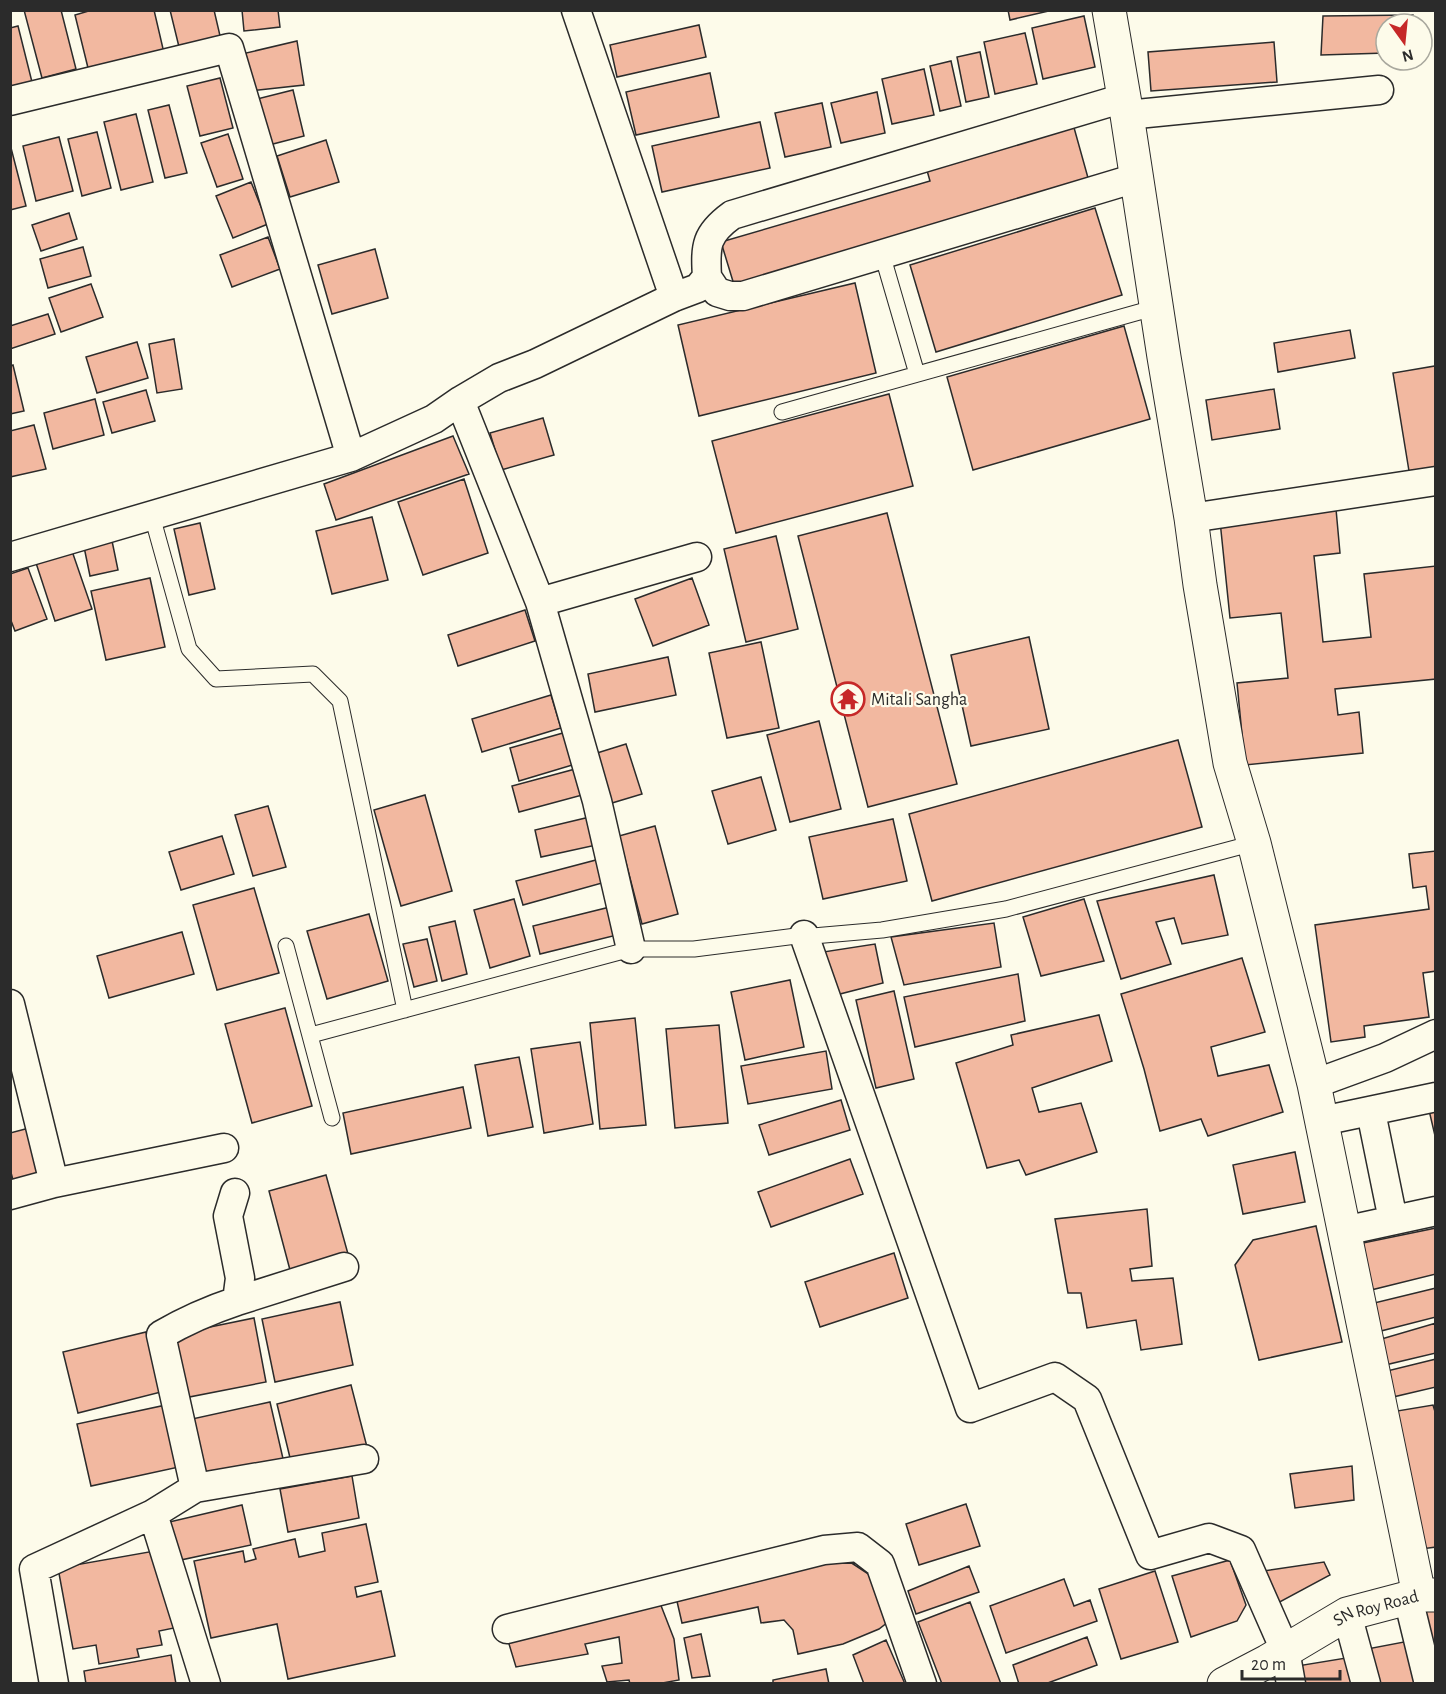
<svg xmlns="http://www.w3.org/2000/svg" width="1446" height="1694" viewBox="0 0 1446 1694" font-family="'Alegreya Sans',sans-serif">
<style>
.building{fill:#f2b8a0;stroke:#2b2b2b;stroke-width:1.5}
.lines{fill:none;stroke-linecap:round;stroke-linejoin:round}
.service-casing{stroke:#2b2b2b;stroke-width:17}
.minor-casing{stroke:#2b2b2b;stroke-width:31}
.tertiary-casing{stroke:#2b2b2b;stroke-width:35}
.service{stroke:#fdfbea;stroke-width:15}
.minor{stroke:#fdfbea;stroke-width:28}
.tertiary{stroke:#fdfbea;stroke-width:33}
.labels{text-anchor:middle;stroke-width:4.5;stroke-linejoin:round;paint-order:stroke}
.poi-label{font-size:18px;fill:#2b2b2b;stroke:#fdfbea;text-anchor:start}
.street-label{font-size:18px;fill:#2b2b2b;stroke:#fdfbea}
</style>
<rect width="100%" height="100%" fill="#fdfbea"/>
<path class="building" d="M24,10H61L76,69L42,78Z
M92,10H154L164,53L89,72L75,15Z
M170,10H214L221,40L180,51Z
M242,10H278L280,27L244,31Z
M1008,10H1053L1010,20Z
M1413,15L1414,24H1386V53L1321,55L1323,16Z
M1084,16L1095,67L1043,79L1032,28Z
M699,25L706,57L617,77L610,45Z
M18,26L33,86L10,92V28Z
M1025,33L1037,84L995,94L984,42Z
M297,41L304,85L250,91L246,53Z
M1274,42L1277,82L1151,91L1148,52Z
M980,52L989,97L966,102L957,57Z
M951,61L961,106L940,111L930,66Z
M924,69L934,115L892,124L882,79Z
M710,73L719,117L636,135L626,92Z
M220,78L233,128L200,136L187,86Z
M293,90L304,136L269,145L257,99Z
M877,92L885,133L841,143L831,103Z
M822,103L831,147L785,157L775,113Z
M169,105L187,173L165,178L148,110Z
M136,114L153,182L121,190L104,122Z
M760,122L770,168L662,192L652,146Z
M1073,124L1090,185L735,288L721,242L930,181L926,167Z
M97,132L111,188L82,196L68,139Z
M228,134L243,179L217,187L201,143Z
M59,137L73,191L36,201L23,146Z
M326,140L339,182L290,197L277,156Z
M10,144L26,206L10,210Z
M251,182L268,224L233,238L216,196Z
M1095,208L1122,295L936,352L910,265Z
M69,213L77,239L41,251L32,225Z
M268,237L280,269L232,287L220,255Z
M83,247L91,276L48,288L40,259Z
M375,249L388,298L332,314L318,265Z
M855,283L876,373L699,416L678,325Z
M91,284L103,317L61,332L49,298Z
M48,314L55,334L10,349V326Z
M1124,326L1150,419L973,470L947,377Z
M1350,330L1355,358L1278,372L1274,343Z
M174,339L182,389L157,393L149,344Z
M137,342L148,378L97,393L86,357Z
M13,365L24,411L10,414V366Z
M1435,366L1436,467L1409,471L1393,373Z
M1274,389L1280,429L1212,440L1206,400Z
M146,390L155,421L112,433L103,402Z
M889,394L913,486L736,533L712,441Z
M95,399L104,435L53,449L44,413Z
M543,418L554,455L501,470L490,433Z
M34,425L46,469L10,477V431Z
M453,436L469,474L336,520L324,484Z
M464,479L488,553L423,575L398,502Z
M1336,509L1340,553L1314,556L1323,642L1371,637L1364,574L1436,566V679L1335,689L1338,715L1359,712L1363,753L1245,765L1237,683L1288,678L1281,613L1230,618L1220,521Z
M887,513L957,784L868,807L798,536Z
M372,517L388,580L332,594L316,531Z
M200,523L215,589L189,595L174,529Z
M111,536L118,570L90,576L83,542Z
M776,536L798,629L746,642L724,549Z
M72,551L92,609L55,621L36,563Z
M28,568L47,619L15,631L10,618V574Z
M150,578L165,647L106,660L91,591Z
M692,578L709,625L653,646L635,599Z
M525,610L535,641L458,666L448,635Z
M1029,637L1049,729L971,746L951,655Z
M761,642L779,728L727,738L709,653Z
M668,657L676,695L595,712L588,674Z
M551,695L561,728L482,752L472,719Z
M819,721L841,809L790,822L767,735Z
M570,731L579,763L519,781L510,748Z
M1178,740L1202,827L932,901L909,814Z
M626,744L642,794L612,803L597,753Z
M579,768L586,794L519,812L512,786Z
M761,777L776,830L728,844L712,791Z
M425,795L452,891L401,906L374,810Z
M268,806L286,867L253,876L235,815Z
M594,816L601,844L541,857L535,830Z
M893,819L907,881L823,899L809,837Z
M655,826L678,914L642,924L619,836Z
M222,836L234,874L181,890L169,852Z
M1436,851V971L1423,973L1429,1017L1364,1026L1365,1037L1331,1042L1315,925L1429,909L1426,886L1413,888L1409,854Z
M596,860L602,883L523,905L516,881Z
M1214,875L1228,935L1182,944L1174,918L1156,922L1171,964L1121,979L1097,901Z
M254,888L279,973L217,990L193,905Z
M514,899L530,956L490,968L474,910Z
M1084,899L1104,961L1041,976L1023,917Z
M614,906L621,934L540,954L533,926Z
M369,914L388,981L327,999L307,931Z
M455,921L467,974L442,981L429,927Z
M994,923L1001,967L904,985L891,937Z
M182,932L194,974L109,998L97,956Z
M427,939L437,981L414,987L403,944Z
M875,944L883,983L836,995L823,952Z
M1242,958L1265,1032L1211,1047L1218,1076L1269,1065L1283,1112L1208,1136L1201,1119L1160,1131L1144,1069L1121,994Z
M1018,974L1025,1021L915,1047L904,997Z
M790,980L804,1047L745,1060L731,992Z
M894,991L914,1079L876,1088L856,1000Z
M285,1008L312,1106L252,1123L225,1024Z
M1099,1015L1112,1061L1032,1088L1039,1112L1081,1103L1097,1152L1026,1175L1019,1160L987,1168L956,1063L1013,1045L1011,1035Z
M635,1018L646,1125L600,1129L590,1023Z
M719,1025L728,1123L675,1128L666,1029Z
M580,1042L593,1124L544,1133L531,1049Z
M826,1051L832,1089L748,1104L741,1066Z
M519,1057L533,1127L488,1136L475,1065Z
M463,1087L471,1128L351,1154L343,1113Z
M841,1100L850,1130L769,1155L759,1125Z
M1436,1105V1140L1428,1106Z
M33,1127L44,1172L13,1180L10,1169V1133Z
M1295,1152L1305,1202L1243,1214L1233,1165Z
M850,1159L863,1194L771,1227L758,1192Z
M326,1175L348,1254L290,1270L269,1191Z
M1147,1209L1152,1266L1130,1269L1132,1281L1173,1278L1182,1344L1141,1350L1136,1320L1087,1328L1081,1293H1068L1055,1219Z
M1316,1226L1342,1342L1259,1360L1235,1265L1253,1240Z
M1436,1228V1274L1367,1291L1358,1244Z
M894,1253L908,1298L820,1327L805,1282Z
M1436,1288V1317L1377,1332L1370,1304Z
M340,1302L353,1365L275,1382L262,1319Z
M254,1318L266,1382L184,1398L171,1335Z
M1436,1323V1353L1385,1365L1378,1340Z
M146,1332L161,1392L78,1413L63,1352Z
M1436,1359V1387L1393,1397L1387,1371Z
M351,1385L367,1447L292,1466L277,1404Z
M270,1402L284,1463L206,1480L192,1419Z
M166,1405L179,1467L91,1486L77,1424Z
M1433,1405L1436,1415V1547L1421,1549L1391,1412Z
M1352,1466L1354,1500L1295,1508L1290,1474Z
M352,1476L359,1518L288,1532L280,1489Z
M966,1504L980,1546L919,1565L906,1524Z
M242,1505L251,1545L176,1561L165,1523Z
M366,1524L378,1582L355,1587L357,1597L381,1591L395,1656L288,1679L277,1624L211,1638L194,1561L243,1551L245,1562L256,1559L253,1549L295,1539L299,1557L325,1551L322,1533Z
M160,1550L174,1628L159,1631L162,1645L137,1649L139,1657L99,1664L96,1645L73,1649L58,1568Z
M844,1558L870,1575L888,1622L879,1629L843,1644L798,1654L793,1630L784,1620L761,1623L758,1607L682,1623L676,1597Z
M1230,1560L1246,1605L1237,1621L1191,1637L1172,1576Z
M1324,1562L1330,1575L1276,1604L1263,1571Z
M969,1566L979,1592L916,1614L908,1591Z
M1155,1571L1178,1642L1121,1659L1099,1589Z
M1064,1579L1074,1606L1090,1600L1097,1621L1006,1653L990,1606Z
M970,1602L1001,1684H942L918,1622Z
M660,1603L674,1639L679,1680L657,1684H630L629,1680L607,1682L602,1666L622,1663L619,1637L585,1644L588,1654L516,1667L506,1634Z
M1436,1603V1641L1430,1642L1424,1605Z
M701,1634L710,1676L692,1678L684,1638Z
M1087,1637L1097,1665L1045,1684H1019L1013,1665Z
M886,1640L905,1684H864L853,1655Z
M1409,1641L1422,1684H1376L1367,1649Z
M171,1655L176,1684H86L84,1671Z
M1352,1657L1358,1684H1300L1297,1666Z
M826,1669L829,1684H773V1680Z"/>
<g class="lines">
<g class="service-casing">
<path id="service" d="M882,254L917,374
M782,412L1157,307
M152,516L189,649L216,679L313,674L340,701L405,1010
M286,946L332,1118
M311,1035L631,949H694L804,935L813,936L882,930L1006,909L1254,843"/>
</g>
<g class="minor-casing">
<path id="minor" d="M576,10L674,297
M10,101L229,48L351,457
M1127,115L1379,90
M707,277L717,292L730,296H743L1136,178
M460,401L540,602L597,801L631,949
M1191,518L1436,481
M10,557L351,457L434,419L460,401L499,378L535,364L674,297L698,288L707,277C705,245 706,234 732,215L1124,98
M540,602L697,557
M804,935L970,1408L1055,1377L1087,1399L1150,1555L1209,1538L1241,1550L1285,1650L1291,1684
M10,1004L54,1183L224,1148
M1314,1084L1385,1058L1436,1034
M1371,1112L1393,1220
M1322,1121L1436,1097
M10,1195L54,1183
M1344,1231L1436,1211
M237,1301L344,1267
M195,1488L364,1459
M1408,1598L1429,1684
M1347,1614L1366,1684
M507,1629L824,1550L858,1547L880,1564L922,1684
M54,1684L34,1569L153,1514
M206,1684L153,1514L195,1488L161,1335C185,1321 210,1310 237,1301L240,1278L228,1216L235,1193"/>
</g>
<g class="tertiary-casing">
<g id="tertiary">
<path d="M1109,10L1127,115L1164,357L1191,518L1200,585L1230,763L1254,843L1314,1084L1419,1595"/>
<path id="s1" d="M1224,1684L1268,1661L1347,1614L1419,1595H1436"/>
</g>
</g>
<use href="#service" class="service"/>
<use href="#minor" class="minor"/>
<use href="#tertiary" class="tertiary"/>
</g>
<defs>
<g id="temple-ring" transform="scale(1.725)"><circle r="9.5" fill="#fdfbea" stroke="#c62828" stroke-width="1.5"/><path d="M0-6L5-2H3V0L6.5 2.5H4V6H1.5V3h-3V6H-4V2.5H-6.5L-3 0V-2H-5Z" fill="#c62828"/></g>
</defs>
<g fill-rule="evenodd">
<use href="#temple-ring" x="848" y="699"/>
</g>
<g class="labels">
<g class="poi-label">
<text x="871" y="705">Mitali Sangha</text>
</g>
<g class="street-label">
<text dy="6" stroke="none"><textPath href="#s1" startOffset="171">SN Roy Road</textPath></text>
</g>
</g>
<rect width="1446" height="1694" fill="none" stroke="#2b2b2b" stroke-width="24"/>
<g transform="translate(1404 42) rotate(165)"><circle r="28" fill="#fdfbea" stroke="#a9a89e" stroke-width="1.5"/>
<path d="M0-4.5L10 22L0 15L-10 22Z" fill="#c62828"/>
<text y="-9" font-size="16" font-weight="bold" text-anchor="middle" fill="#2b2b2b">N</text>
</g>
<path d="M1242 1670v9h98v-9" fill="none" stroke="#2b2b2b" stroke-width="3"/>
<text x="1251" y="1670" font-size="18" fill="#2b2b2b" stroke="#fdfbea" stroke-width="4.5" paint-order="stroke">20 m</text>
</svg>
